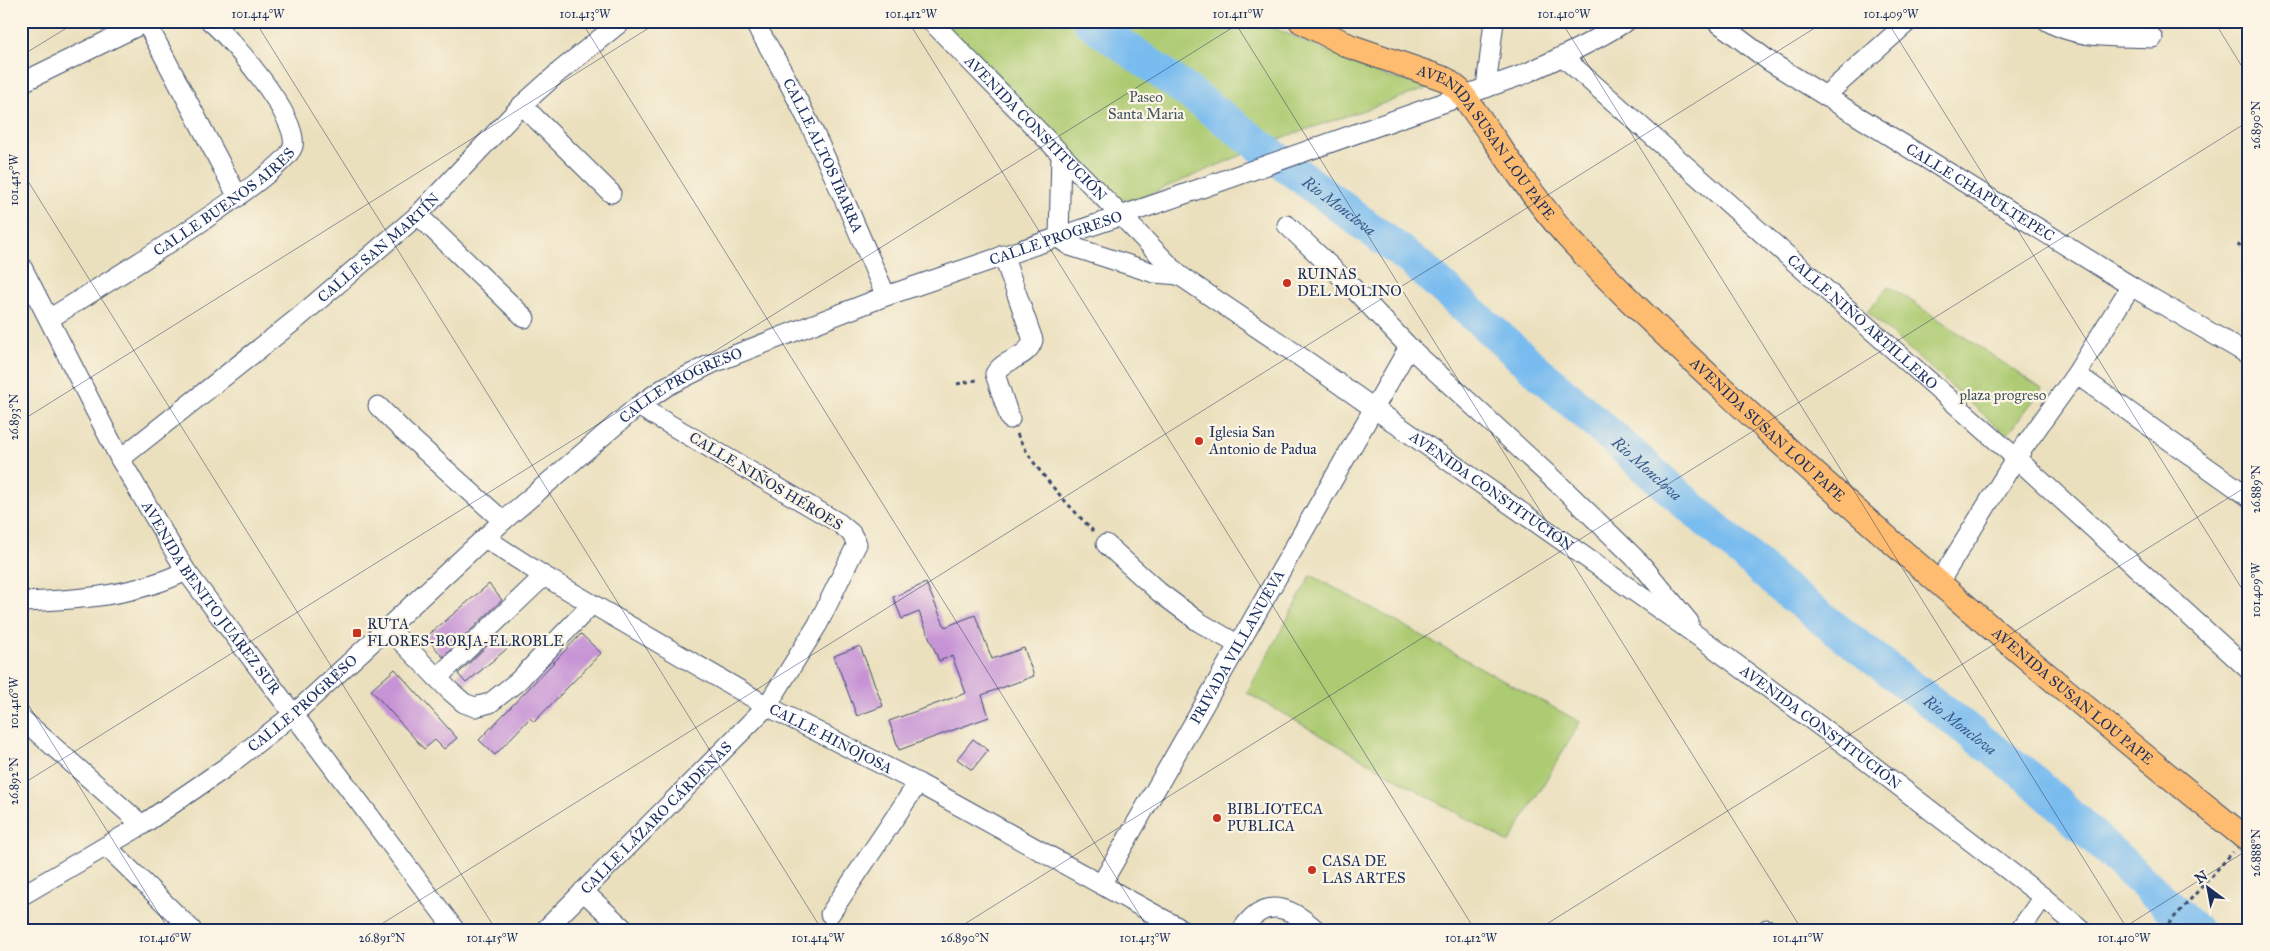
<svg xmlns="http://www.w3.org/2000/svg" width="2270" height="951" viewBox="0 0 2270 951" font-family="'IM FELL Great Primer',serif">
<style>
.green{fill:#adcb72;stroke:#647d68}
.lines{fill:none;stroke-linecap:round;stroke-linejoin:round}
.river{stroke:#79bcef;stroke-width:34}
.building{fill:#c693d5}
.minor-casing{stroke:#3a4a6c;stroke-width:21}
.major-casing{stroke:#3a4a6c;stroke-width:26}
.path{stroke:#3a4a6c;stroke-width:3;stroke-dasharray:4 4;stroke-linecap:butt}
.minor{stroke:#fff;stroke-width:19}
.major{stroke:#febc70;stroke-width:24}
.ticks{fill:none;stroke:#1b2f5e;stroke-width:1;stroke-opacity:0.45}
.poi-dot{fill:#c8321e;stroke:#fcf5e5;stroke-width:2}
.labels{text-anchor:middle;stroke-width:4.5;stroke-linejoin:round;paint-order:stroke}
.park-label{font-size:15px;fill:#405663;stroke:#fcf5e5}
.street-label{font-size:15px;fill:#1b2f5e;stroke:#fcf5e5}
.poi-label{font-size:15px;fill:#1b2f5e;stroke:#fcf5e5;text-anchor:start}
.water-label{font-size:16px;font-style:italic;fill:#37598a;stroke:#fcf5e5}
.neatline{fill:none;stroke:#1b2f5e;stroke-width:2}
.ticks-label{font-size:12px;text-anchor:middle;fill:#1b2f5e}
</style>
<rect width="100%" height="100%" fill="#fcf5e5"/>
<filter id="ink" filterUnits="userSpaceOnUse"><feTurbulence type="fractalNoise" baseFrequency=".02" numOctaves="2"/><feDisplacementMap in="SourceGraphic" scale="10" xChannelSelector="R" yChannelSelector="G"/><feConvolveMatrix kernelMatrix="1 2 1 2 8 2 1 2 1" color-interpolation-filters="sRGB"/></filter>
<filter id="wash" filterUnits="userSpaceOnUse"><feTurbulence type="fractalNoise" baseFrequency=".0096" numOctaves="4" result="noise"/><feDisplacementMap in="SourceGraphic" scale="20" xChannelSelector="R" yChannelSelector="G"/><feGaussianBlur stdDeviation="1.12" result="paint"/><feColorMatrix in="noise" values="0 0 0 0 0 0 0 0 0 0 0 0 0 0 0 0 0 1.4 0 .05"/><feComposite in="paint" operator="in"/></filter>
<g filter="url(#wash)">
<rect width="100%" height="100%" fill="#ebe0be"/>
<path class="green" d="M939,21H1258L1385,76L1429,88L1287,136L1126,204L1026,110Z
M1889,286L2042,389L2007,435L1867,312Z
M1311,575L1580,722L1509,843L1247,693Z"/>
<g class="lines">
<path class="river" id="s1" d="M1089,21L1198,99L1413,261L1785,590L2030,778L2195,930"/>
</g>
<g id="blocks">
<path class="building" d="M926,583L945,627L975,615L992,659L1024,648L1034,676L982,695L989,717L899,750L889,721L966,693L952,656L939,661L919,612L902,619L893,597Z
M489,584L502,600L443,657L426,637Z
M499,634L509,647L466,683L458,674Z
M581,634L601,653L534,722L530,718L495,755L479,740Z
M860,646L883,706L857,716L834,656Z
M395,669L457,738L444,749L435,740L424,749L371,690Z
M973,739L988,750L972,770L957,759Z"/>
</g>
</g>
<g filter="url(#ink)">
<use href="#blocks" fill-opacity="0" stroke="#3a4a6c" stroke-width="1"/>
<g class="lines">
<g class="minor-casing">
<g id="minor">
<path id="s2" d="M753,21C808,108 845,202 886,296"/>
<path id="s3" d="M931,21L1179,275L1308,362L1706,642L1851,749L2043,897L2082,930"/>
<path id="s4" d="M1716,21L1769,61L2131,286L2249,355"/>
<path d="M2047,21C2078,40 2119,36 2153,38"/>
<path d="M146,22L238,197"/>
<path id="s5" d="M1563,57L2016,458L2249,670"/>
<path d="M21,83L148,21"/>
<path d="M1486,88L1494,21"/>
<path d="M1826,95L1909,21"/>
<path d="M522,105L611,193"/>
<path d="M418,215L525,318"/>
<path d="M1057,237L1070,246L1154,273L1179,275"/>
<path d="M1059,237L1061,154"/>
<path d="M1003,255L1033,340C1028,359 1004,358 995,374L1010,419"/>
<path id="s6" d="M21,265L120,459L186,571L455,930"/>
<path id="s7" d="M49,319C85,296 287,174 293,146C299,118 232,39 210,21"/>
<path d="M1409,347L1565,490L1640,563L1689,622"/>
<path d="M2076,374L2249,497"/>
<path d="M378,406L403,431L503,521"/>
<path id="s8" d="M120,459L298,318L418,215L522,105L560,71L622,21"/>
<path id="s9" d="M485,538L544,576L767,706L918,783L1183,930"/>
<path d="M1106,544L1159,592L1199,622L1237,644"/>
<path d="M1938,584L2016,458L2076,374L2131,286"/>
<path d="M21,602C77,600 135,596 186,571"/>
<path d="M388,628L449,690L464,703L475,707L490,703L518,681L592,604"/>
<path d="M437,678L544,576"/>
<path d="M21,718L142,825"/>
<path d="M107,847L192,930"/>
<path id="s10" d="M1102,883L1409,347L1350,285L1287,225"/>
<path d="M583,891L625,930"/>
<path id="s11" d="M21,896L142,825L225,768L295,713L503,521L638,406L667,386L711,364L886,296L1179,196L1522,75C1558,59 1593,42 1627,21"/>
<path d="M830,914L918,783"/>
<path id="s12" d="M545,930L767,706L818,624L857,544L851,533L839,523L638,406"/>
<path d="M1242,930C1264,896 1290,906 1316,930"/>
<path d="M1766,930L1767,929"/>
<path d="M2020,930L2043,897"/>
</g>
</g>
<g class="major-casing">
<g id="major">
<path id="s13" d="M1301,21L1349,46L1445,79L1459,90C1495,138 1527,191 1567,236C1630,304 1700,367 1768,431C1923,573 2085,709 2249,841"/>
</g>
</g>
<path class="path" d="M2238,247L2249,230
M957,384L977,380
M1017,434C1035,471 1066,502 1093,531
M2163,930L2233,852"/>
<use href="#minor" class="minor"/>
<use href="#major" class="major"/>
</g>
</g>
<path class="ticks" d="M255,21L822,930M581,21L1149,930M908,21L1475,930M1234,21L1802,930M1561,21L2128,930M1887,21L2249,600M2214,21L2249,78M21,56L78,21M21,170L496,930M21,421L660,21M21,693L169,930M21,785L1243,21M372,930L1826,21M955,930L2249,121M1537,930L2249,485M2120,930L2249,849"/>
<g class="poi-dot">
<circle cx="1287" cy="283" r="5"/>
<circle cx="1199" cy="441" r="5"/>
<rect x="352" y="628" width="10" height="10" rx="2.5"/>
<circle cx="1217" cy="818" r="5"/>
<circle cx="1312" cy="870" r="5"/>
</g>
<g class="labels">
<g class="park-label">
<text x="1146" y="102">Paseo<tspan x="1146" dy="17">Santa Maria</tspan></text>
<text x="2003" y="400">plaza progreso</text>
</g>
<g class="street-label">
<text dy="5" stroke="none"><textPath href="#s3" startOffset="150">AVENIDA CONSTITUCIÓN</textPath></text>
<text dy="5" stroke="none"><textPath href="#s13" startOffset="229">AVENIDA SUSAN LOU PAPE</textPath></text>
<text dy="5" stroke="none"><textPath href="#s2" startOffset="152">CALLE ALTOS IBARRA</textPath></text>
<text dy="5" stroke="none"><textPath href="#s4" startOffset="315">CALLE CHAPULTEPEC</textPath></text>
<text dy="5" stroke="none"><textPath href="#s7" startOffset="211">CALLE BUENOS AIRES</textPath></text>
<text dy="5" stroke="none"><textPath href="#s11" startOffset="1242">CALLE PROGRESO</textPath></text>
<text dy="5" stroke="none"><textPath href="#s8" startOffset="334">CALLE SAN MARTÍN</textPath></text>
<text dy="5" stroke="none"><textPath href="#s5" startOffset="400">CALLE NIÑO ARTILLERO</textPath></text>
<text dy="5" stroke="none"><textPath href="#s11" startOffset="838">CALLE PROGRESO</textPath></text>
<text dy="5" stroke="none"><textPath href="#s13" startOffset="634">AVENIDA SUSAN LOU PAPE</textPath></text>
<text transform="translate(766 481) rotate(31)" y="5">CALLE NIÑOS HÉROES</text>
<text dy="5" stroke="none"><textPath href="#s3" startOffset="735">AVENIDA CONSTITUCIÓN</textPath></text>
<text dy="5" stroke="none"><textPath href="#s6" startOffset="384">AVENIDA BENITO JUÁREZ SUR</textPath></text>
<text dy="5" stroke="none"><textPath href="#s10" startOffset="272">PRIVADA VILLANUEVA</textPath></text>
<text dy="5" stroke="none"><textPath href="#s13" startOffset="1039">AVENIDA SUSAN LOU PAPE</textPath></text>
<text dy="5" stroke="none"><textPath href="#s11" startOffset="342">CALLE PROGRESO</textPath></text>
<text dy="5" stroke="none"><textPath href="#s3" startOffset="1140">AVENIDA CONSTITUCIÓN</textPath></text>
<text dy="5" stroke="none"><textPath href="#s9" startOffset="400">CALLE HINOJOSA</textPath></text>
<text dy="5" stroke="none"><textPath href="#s12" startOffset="158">CALLE LÁZARO CÁRDENAS</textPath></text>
</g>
<g class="poi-label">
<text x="1297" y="279">RUINAS<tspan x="1297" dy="17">DEL MOLINO</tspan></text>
<text x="1209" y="437">Iglesia San<tspan x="1209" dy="17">Antonio de Padua</tspan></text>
<text x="367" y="629">RUTA<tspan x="367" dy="17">FLORES-BORJA-ELROBLE</tspan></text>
<text x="1227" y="814">BIBLIOTECA<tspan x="1227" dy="17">PUBLICA</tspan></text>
<text x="1322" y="866">CASA DE<tspan x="1322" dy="17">LAS ARTES</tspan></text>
</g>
<g class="water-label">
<text dy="6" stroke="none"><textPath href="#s1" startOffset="311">Rio Monclova</textPath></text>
<text dy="6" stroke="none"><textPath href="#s1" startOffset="716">Rio Monclova</textPath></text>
<text dy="6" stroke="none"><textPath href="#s1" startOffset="1121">Rio Monclova</textPath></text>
</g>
</g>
<rect width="2270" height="951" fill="none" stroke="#fcf5e5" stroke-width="55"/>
<g transform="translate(2208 888) rotate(328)" stroke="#fcf5e5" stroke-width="4" paint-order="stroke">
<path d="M0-4L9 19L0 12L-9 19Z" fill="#1b2f5e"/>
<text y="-8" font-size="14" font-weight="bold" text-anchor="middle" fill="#1b2f5e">N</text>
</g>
<rect x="28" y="28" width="2214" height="896" class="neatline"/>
<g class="ticks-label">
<text x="258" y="18">101.414°W</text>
<text x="585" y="18">101.413°W</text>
<text x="911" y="18">101.412°W</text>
<text x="1238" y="18">101.411°W</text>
<text x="1564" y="18">101.410°W</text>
<text x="1891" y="18">101.409°W</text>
<text transform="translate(2256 125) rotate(-90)" y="4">26.890°N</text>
<text transform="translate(14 180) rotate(-90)" y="4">101.415°W</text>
<text transform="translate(14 417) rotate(-90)" y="4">26.893°N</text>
<text transform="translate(2256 489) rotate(-90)" y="4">26.889°N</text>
<text transform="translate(2256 590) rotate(-90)" y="4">101.409°W</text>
<text transform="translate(14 703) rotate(-90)" y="4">101.416°W</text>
<text transform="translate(14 781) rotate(-90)" y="4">26.892°N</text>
<text transform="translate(2256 853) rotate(-90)" y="4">26.888°N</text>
<text x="165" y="942">101.416°W</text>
<text x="382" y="942">26.891°N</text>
<text x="492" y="942">101.415°W</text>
<text x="818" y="942">101.414°W</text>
<text x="965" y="942">26.890°N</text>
<text x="1145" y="942">101.413°W</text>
<text x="1471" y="942">101.412°W</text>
<text x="1798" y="942">101.411°W</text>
<text x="2124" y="942">101.410°W</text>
</g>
</svg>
